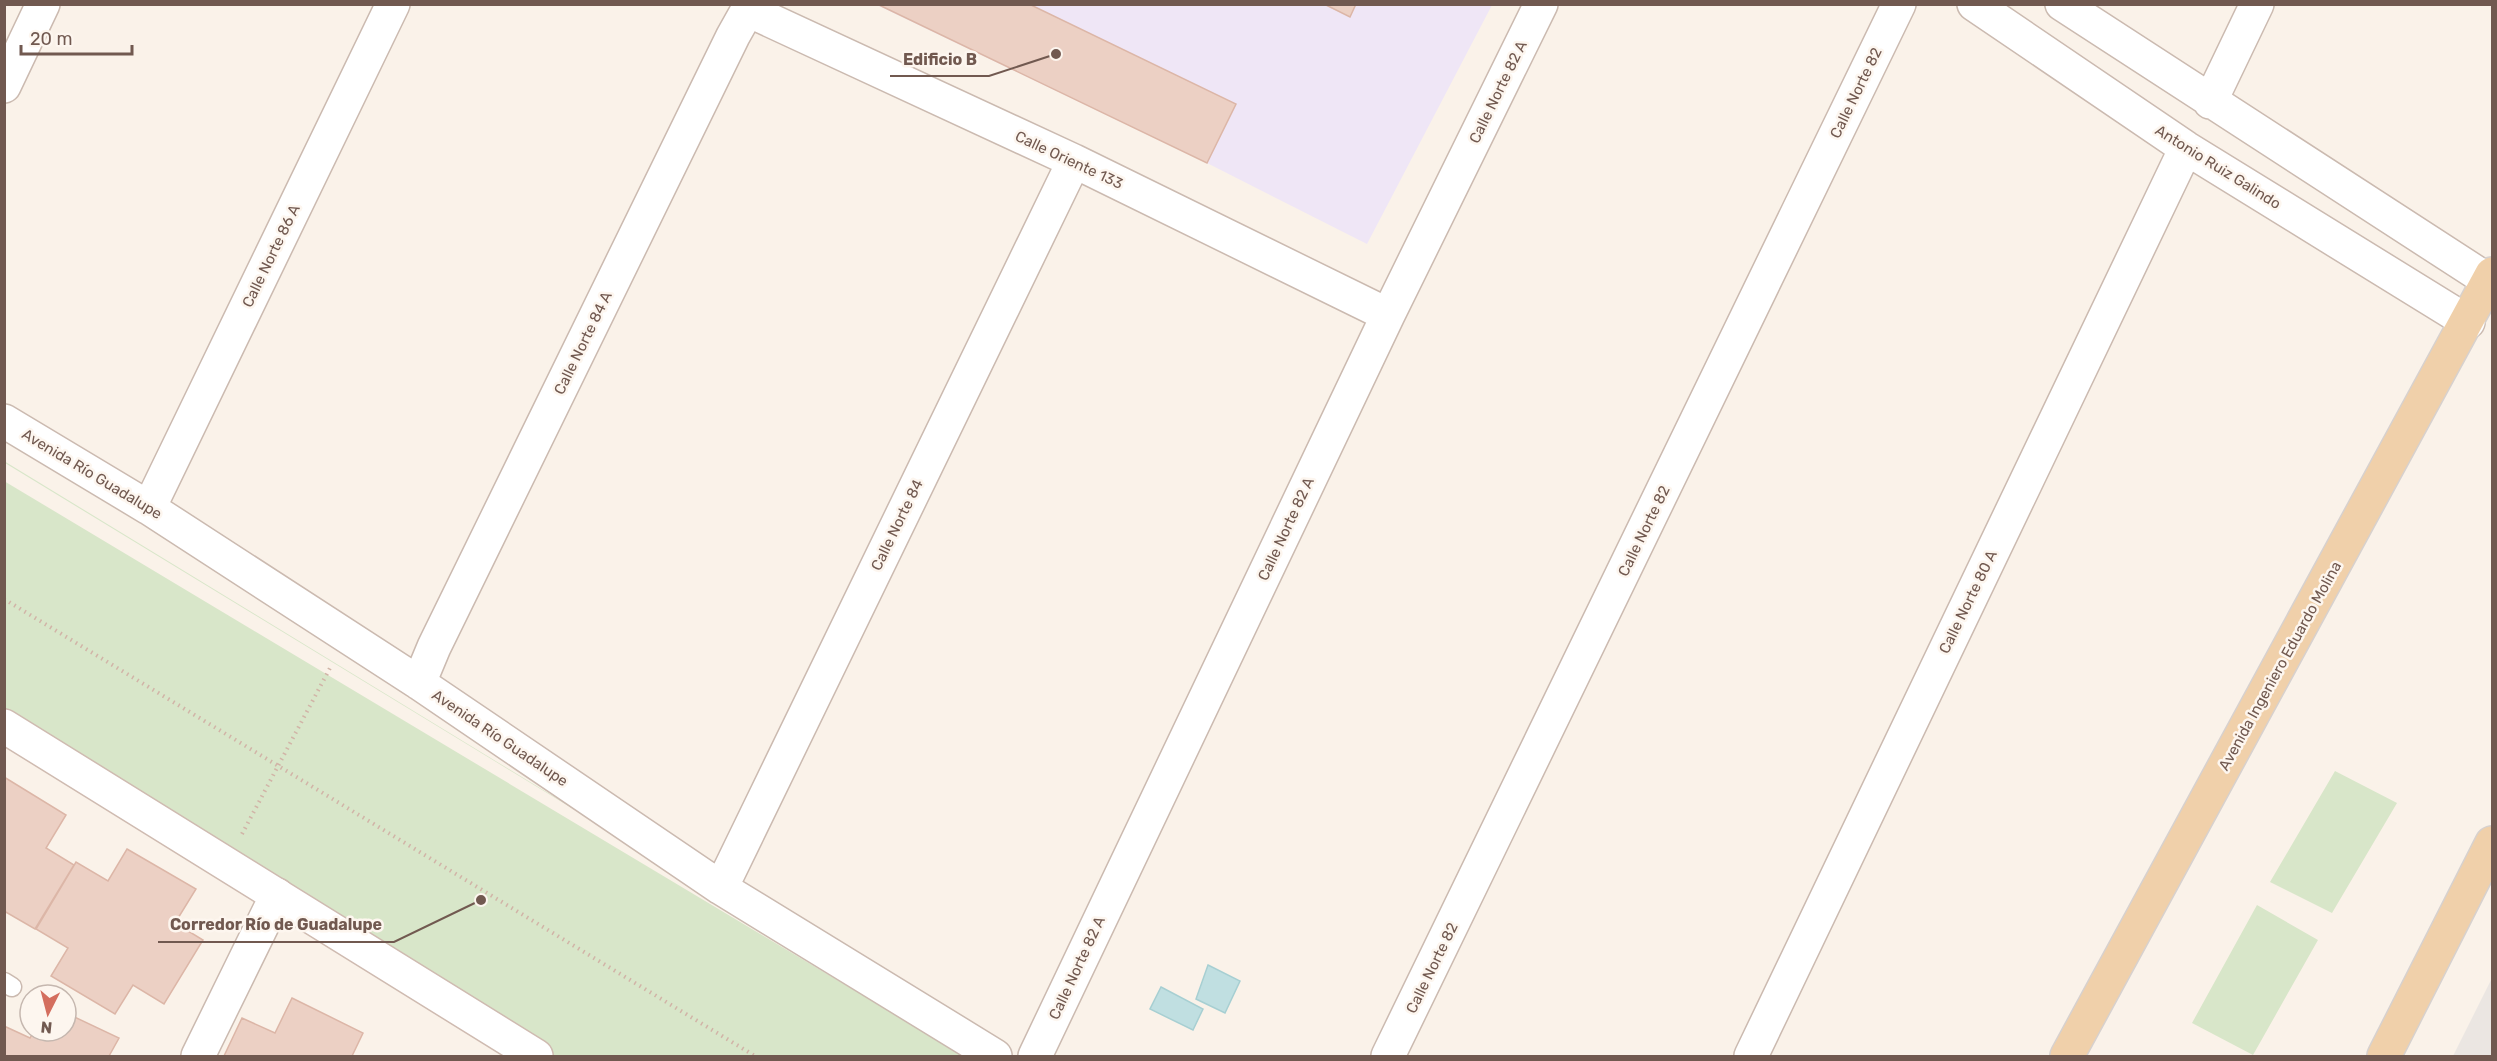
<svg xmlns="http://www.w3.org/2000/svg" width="2497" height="1061" viewBox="0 0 2497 1061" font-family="Rubik,sans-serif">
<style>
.industrial{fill:#ebe6e2}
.education{fill:#efe6f6}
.green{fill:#d8e6c9}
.water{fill:#c0dfe1;stroke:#a7cfd2;stroke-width:1.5}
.building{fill:#ecd0c4;stroke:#dcb6a7;stroke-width:1.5}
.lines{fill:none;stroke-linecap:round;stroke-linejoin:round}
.lane-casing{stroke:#cbbab0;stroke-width:21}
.street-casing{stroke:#cbbab0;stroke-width:36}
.secondary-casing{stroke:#cfbbb1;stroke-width:36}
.primary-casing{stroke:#d7d1ce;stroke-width:36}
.path{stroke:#d1b4a7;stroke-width:4;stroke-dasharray:1.5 4.5;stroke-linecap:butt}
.lane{stroke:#fff;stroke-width:18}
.street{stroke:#fff;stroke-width:33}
.secondary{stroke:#fff;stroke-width:33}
.primary{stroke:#f0d0aa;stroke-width:33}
.labels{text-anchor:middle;stroke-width:5;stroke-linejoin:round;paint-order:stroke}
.street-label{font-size:15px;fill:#715950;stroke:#fdf6ef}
.leader{fill:none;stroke:#715950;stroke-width:2}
.callout-dot{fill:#715950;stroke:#fdf6ef;stroke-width:2}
.callout-label{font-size:16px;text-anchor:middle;font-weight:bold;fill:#715950;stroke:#fdf6ef;stroke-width:5;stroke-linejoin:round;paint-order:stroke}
</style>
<rect width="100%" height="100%" fill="#faf2e9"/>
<path class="industrial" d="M2492,978V1056H2453Z"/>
<path class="education" d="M877,5H1492L1367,244L1207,163Z"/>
<path class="green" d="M4,461L979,1056L5,463Z
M4,481L964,1056H517L5,743Z
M2335,771L2397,803L2332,913L2270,882Z
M2257,905L2318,940L2253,1055L2192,1023Z"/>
<path class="water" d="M1208,965L1240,981L1225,1013L1196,999Z
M1161,987L1203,1009L1193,1030L1150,1009Z"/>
<path class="building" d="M877,4H1029L1236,104L1207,163Z
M1324,4H1356L1350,17Z
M4,777L66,815L46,848L74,865L35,929L4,911Z
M127,849L196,889L175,923L203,940L164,1004L133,985L115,1014L51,976L68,948L36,929L76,862L108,881Z
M292,998L363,1033L352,1056H224L242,1018L275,1033Z
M66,1013L119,1038L109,1056H4V1026L30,1038L34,1031H66Z"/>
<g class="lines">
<g class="lane-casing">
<path id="lane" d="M4,982L12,987"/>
</g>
<g class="street-casing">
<path id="street" d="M1974,4L2186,148L2468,322
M2062,4L2489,281
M748,10L1074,161L1388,315
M4,86L43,4
M2210,102L2257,4
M4,421L149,508L419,683L721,888L995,1056
M149,508L393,4
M419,683L434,647L733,36L751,4
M721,888L1074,161
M198,1056L277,895
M1035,1056L1388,315L1541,4
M1388,1056L1899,4
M1751,1056L2186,148"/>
</g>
<g class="secondary-casing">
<path id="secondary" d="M4,726L536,1056"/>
</g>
<g class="primary-casing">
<path id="primary" d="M2067,1056L2492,274
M2384,1056L2492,843"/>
</g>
<path class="path" d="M4,599L755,1056
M242,834L330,668"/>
<use href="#lane" class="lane"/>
<use href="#street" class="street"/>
<use href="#secondary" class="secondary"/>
<use href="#primary" class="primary"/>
</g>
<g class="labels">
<g class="street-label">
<text transform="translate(1498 92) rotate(-64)" y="5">Calle Norte 82 A</text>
<text transform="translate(1856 93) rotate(-64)" y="5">Calle Norte 82</text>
<text transform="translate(1069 160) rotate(25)" y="5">Calle Oriente 133</text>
<text transform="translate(2218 167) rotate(32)" y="5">Antonio Ruiz Galindo</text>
<text transform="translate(271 256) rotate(-64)" y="5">Calle Norte 86 A</text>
<text transform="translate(583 343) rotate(-64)" y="5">Calle Norte 84 A</text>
<text transform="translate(92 474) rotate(31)" y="5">Avenida Río Guadalupe</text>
<text transform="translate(897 525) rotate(-64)" y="5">Calle Norte 84</text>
<text transform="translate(1286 529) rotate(-65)" y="5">Calle Norte 82 A</text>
<text transform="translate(1644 531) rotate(-64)" y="5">Calle Norte 82</text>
<text transform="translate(1968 602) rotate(-64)" y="5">Calle Norte 80 A</text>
<text transform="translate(2280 666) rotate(-61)" y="5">Avenida Ingeniero Eduardo Molina</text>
<text transform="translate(500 738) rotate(34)" y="5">Avenida Río Guadalupe</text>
<text transform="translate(1077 968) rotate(-65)" y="5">Calle Norte 82 A</text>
<text transform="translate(1432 968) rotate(-64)" y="5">Calle Norte 82</text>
</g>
</g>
<path class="leader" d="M1056 54L989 76H890M481 900L394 942H158"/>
<g class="callout-dot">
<circle cx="1056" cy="54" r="6"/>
<circle cx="481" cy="900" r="6"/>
</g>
<g class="callout-label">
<text x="940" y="65">Edificio B</text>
<text x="276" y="930">Corredor Río de Guadalupe</text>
</g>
<rect width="2497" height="1061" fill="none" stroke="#715950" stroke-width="12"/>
<g transform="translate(48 1013) rotate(186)"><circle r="28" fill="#fdf6ef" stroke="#c5b7af" stroke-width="1.5"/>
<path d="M0-4.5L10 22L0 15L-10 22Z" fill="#d46e5e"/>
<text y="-9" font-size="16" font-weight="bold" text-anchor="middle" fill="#715950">N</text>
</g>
<path d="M21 45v9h111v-9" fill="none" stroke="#715950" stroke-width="3"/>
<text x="30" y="45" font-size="18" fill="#715950" stroke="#fdf6ef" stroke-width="4.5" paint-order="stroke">20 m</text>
</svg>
